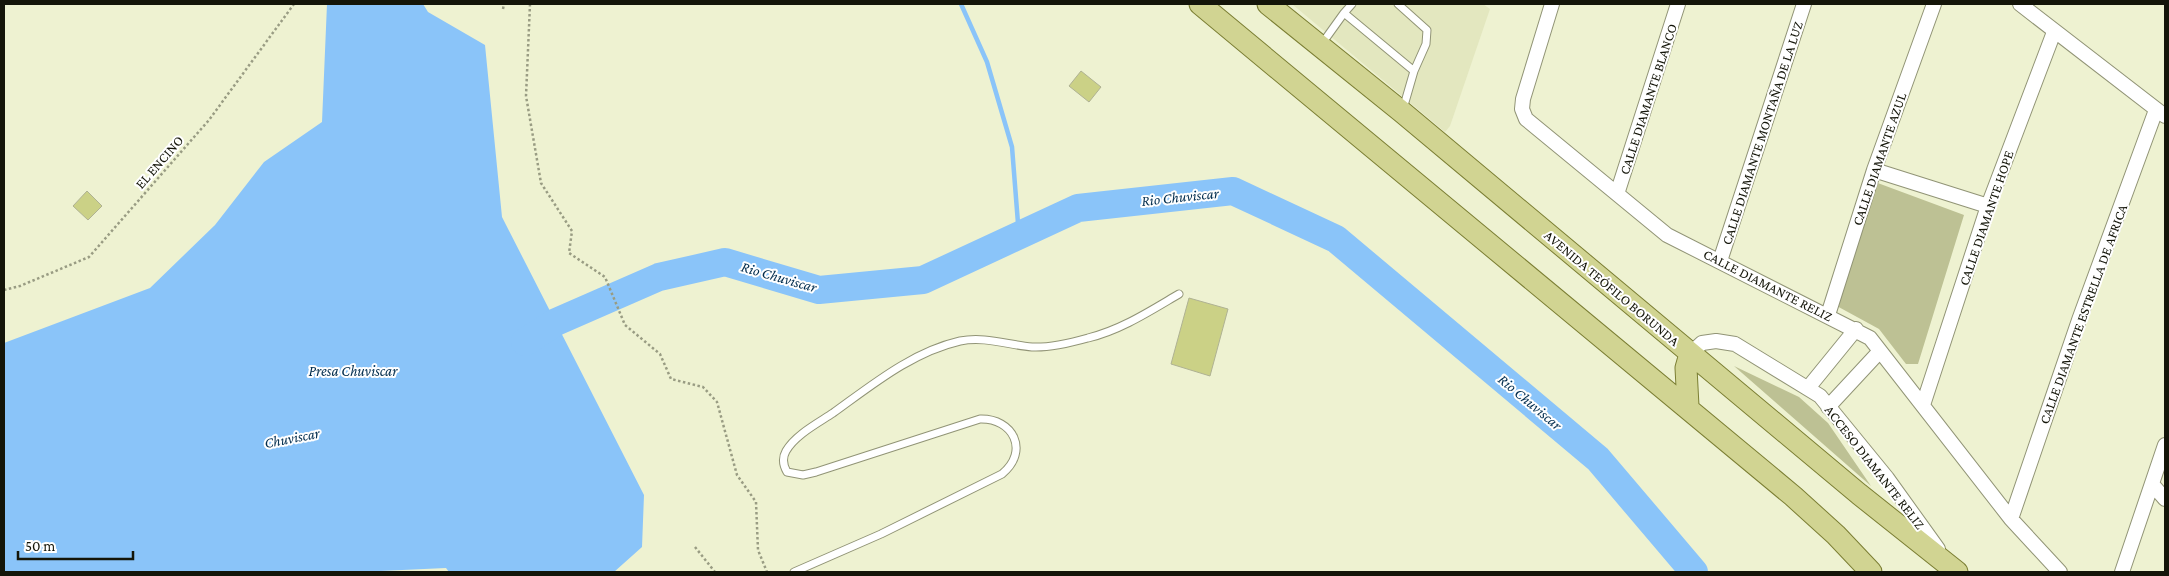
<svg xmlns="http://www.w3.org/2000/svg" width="2169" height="576" viewBox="0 0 2169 576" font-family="'Crimson Pro',serif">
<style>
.built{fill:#e3e7bf}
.green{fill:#bdc194}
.water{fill:#8ac4f9}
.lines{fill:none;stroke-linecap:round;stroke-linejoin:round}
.stream{stroke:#8ac4f9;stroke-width:4.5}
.river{stroke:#8ac4f9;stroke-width:28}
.building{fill:#cbd186;stroke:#afb293}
.service-casing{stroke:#919476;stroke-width:9}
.minor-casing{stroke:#919476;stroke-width:16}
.primary-casing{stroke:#7b7e33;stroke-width:23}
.path{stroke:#999c83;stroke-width:2.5;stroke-dasharray:2.5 2.5;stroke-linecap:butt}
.service{stroke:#fff;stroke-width:7}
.minor{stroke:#fff;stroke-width:14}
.primary{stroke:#d1d492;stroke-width:21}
.labels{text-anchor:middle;stroke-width:4;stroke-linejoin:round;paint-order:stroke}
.street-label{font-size:14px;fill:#141509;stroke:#fff}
.water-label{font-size:15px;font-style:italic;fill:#002c4d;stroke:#fff}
</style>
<rect width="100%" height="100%" fill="#eef2d1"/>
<path class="built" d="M1292,4H1483L1490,9L1450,126L1445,132Z"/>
<path class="green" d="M1875,182L1964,215L1918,364H1906L1879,329L1835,305Z
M1734,366L1799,397L1828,423L1871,486Z"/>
<path class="water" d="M327,4H423L428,12L485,45L502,217L644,495L642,547L614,572H449L446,568L359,572H4V343L150,288L215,225L264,162L322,122Z"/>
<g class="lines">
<path class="stream" d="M961,4L987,62L1012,147L1019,236"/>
<path class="river" d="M525,342L556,322L659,277L725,262L819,290L923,280L1078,208L1233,191L1336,239L1598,459L1694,572"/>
</g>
<path class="building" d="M1081,71L1101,87L1089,102L1069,86Z
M87,191L102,206L88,220L73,206Z
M1189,298L1228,309L1210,376L1171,364Z"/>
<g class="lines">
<g class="service-casing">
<path id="service" d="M1398,4L1427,30L1426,44L1414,71
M1344,13L1352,4
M1321,45L1344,13L1414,71L1403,109
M794,572L881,534L1002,474C1030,451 1013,418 980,419L816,472L803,475L787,472C783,465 782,458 786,451C795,435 818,423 833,413C872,385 912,352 960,341C985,336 1008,345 1032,347C1050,348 1070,343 1088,338C1121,330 1150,311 1179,294"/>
</g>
<g class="minor-casing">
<path id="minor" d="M1552,4L1523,99L1522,109L1526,119L1667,235L1870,338L2011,519L2060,572
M2020,4L2165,116
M1874,170L1988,206
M1617,194L1678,4
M1720,261L1804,4
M1828,315L1874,170L1934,4
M1690,354L1702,343L1716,341L1735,344L1820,396L1887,478L1938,549
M1808,388L1856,329
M1923,405L1988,206L2054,32
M1828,407L1880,351
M2152,484L2165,499
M2011,519L2079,320L2156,110
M2122,572L2165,445"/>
</g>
<g class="primary-casing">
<path id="primary" d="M1200,4L1793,496L1836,535L1871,572
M1268,4L1402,112L1859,494L1957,572
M1688,406L1686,368L1690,354"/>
</g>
<path class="path" d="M530,4L526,96L541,183L572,231L569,253L605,277L625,325L660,354L671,379L703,387L717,402L737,475L756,502L758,550L767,572
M503,9L504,4
M4,290L20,286L89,257L209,120L294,4
M695,547L715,572"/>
<use href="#service" class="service"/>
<use href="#minor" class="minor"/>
<use href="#primary" class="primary"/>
</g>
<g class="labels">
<g class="street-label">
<text transform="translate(1648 99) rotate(-72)" y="5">CALLE DIAMANTE BLANCO</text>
<text transform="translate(1762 133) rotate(-72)" y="5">CALLE DIAMANTE MONTAÑA DE LA LUZ</text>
<text transform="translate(1879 159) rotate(-71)" y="5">CALLE DIAMANTE AZUL</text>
<text transform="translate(159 162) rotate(-49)" y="5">EL ENCINO</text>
<text transform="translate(1986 218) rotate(-71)" y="5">CALLE DIAMANTE HOPE</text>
<text transform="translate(1768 285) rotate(27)" y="5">CALLE DIAMANTE RELIZ</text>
<text transform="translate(1612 288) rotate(40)" y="5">AVENIDA TEÓFILO BORUNDA</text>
<text transform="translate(2083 314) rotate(-70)" y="5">CALLE DIAMANTE ESTRELLA DE AFRICA</text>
<text transform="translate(1875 467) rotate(52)" y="5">ACCESO DIAMANTE RELIZ</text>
</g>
<g class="water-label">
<text transform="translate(1180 197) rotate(-6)" y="5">Rio Chuviscar</text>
<text transform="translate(779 277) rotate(16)" y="5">Rio Chuviscar</text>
<text x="353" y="376">Presa Chuviscar</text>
<text transform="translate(1530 402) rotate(40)" y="5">Rio Chuviscar</text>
<text transform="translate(292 438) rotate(-11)" y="5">Chuviscar</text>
</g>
</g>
<rect width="2169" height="576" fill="none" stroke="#141509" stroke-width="10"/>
<path d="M18 551v8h115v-8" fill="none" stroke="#141509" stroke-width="2.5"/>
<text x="25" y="551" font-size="15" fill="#141509" stroke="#ffffff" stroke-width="4" paint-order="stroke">50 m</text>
</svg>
